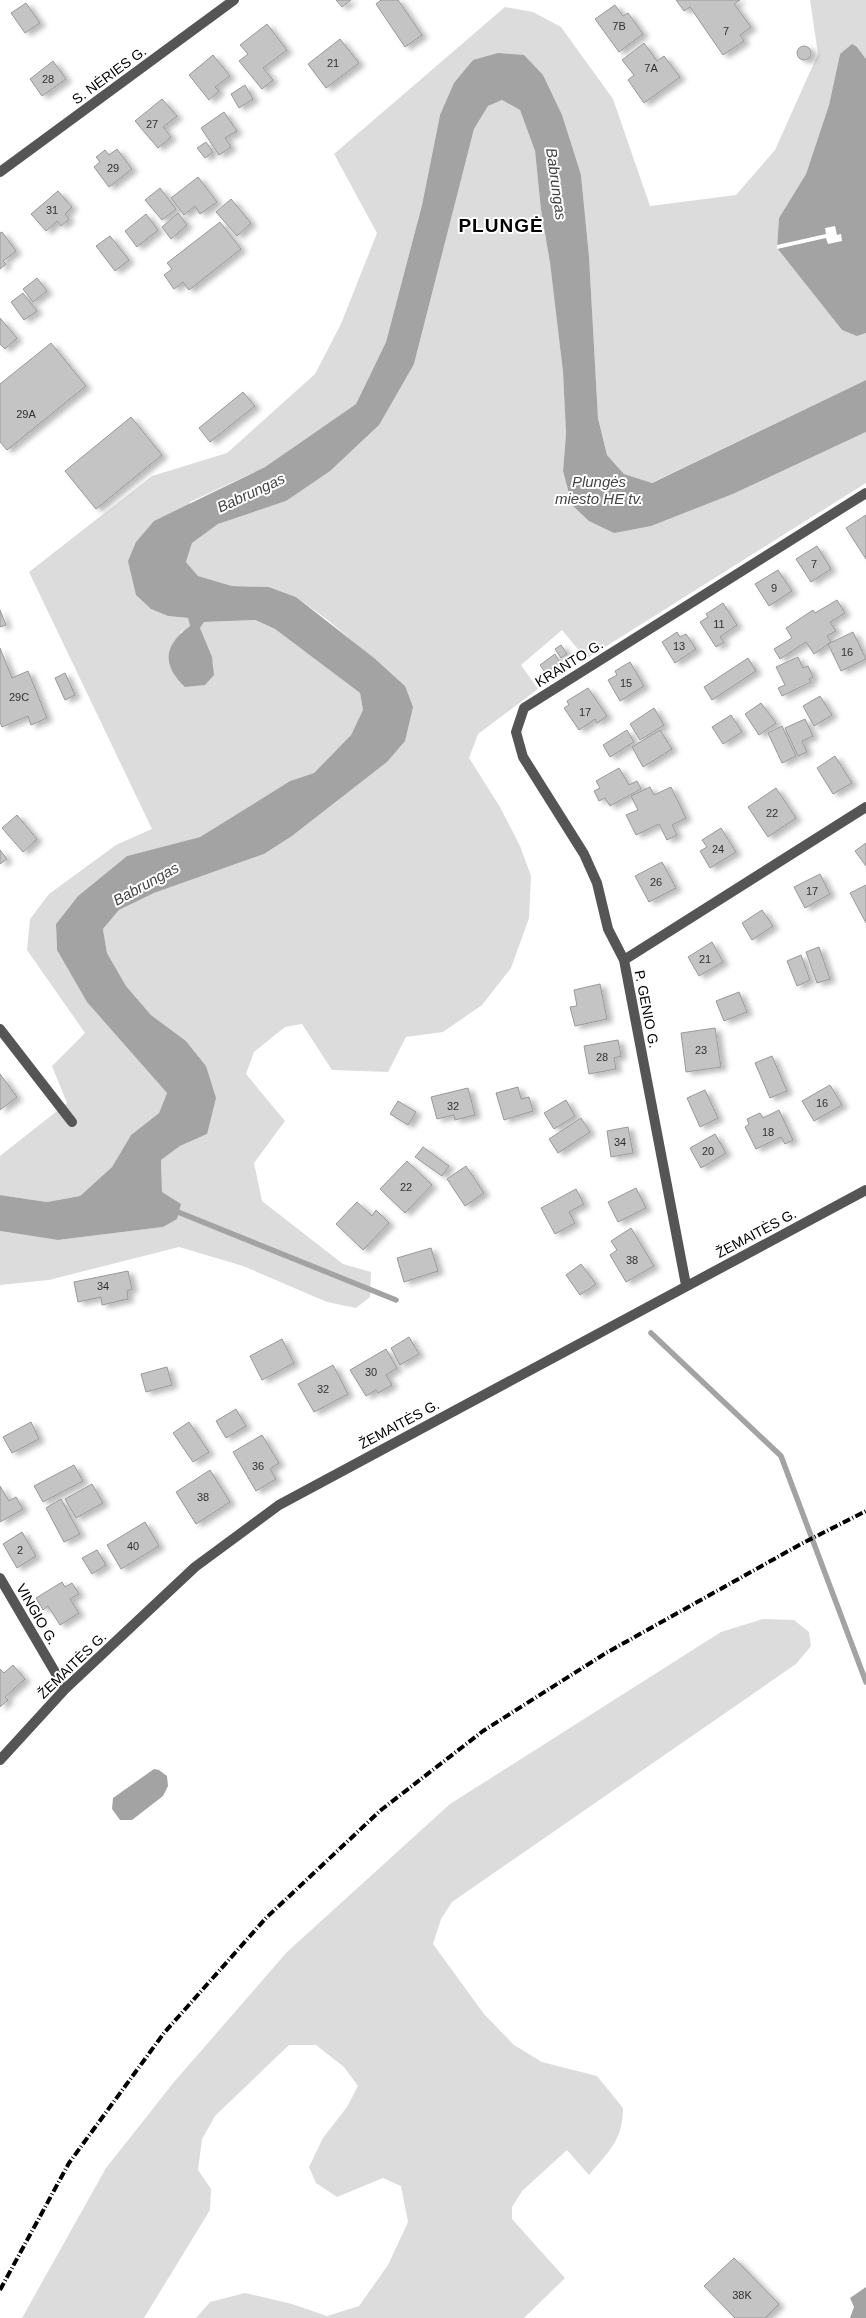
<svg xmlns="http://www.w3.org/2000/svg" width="866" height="2318" viewBox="0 0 866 2318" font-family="Helvetica,sans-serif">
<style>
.green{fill:#dcdcdc}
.water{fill:#a3a3a3}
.pier{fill:#fff}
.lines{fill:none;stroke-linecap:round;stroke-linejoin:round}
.stream{stroke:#a3a3a3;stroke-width:5.5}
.building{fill:#c4c4c4;stroke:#999;filter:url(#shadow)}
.street{stroke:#555;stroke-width:10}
.rail{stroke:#000;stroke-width:4;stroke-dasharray:8 2.5 1 2.5;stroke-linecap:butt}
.labels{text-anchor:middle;stroke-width:4;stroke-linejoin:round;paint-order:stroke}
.number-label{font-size:11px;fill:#313131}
.street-label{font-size:14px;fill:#000;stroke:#fff}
.water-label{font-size:15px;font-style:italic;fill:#444;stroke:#fff}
.district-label{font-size:19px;font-weight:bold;letter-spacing:1px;fill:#000;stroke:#fff}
</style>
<defs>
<filter id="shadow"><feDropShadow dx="5.5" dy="3" stdDeviation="2.5" flood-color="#0004"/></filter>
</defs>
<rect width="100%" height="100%" fill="#fff"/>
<path class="green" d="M810,0H866V59L857,47L840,54L829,105L806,174L779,218L777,248L842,330L857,335L866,333V380L651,483L624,474L607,455L598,418L589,256L581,175L543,75L440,115L422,205L386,342L356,404L265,467L190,502L151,609L168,616L188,618L190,626L180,633L214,667L200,628L204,622L254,620L275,629L360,693L363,710L351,735L314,773L290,781L200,837L127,856L78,896L56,924L57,950L87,1001L167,1093L159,1113L131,1135L112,1167L80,1196L47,1202L0,1195V1156L67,1103L52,1066L85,1033L27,950L30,919L49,894L116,845L152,829L29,572L152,476L227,453L315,374L341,324L377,233L334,154L505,7L533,12L561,27L613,99L650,206L736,195L775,150L818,54Z
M502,100L520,110L535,151L541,210L550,263L563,372L566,434L563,471L572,505L735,493L866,432V483L586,659L562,630L521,665L538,689L478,734L469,758L500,807L520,846L531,876L529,918L511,968L482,1005L443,1032L406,1037L388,1072L332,1070L302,1024L285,1027L254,1052L246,1074L285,1121L254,1163L262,1201L343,1264L371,1272L370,1297L356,1308L327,1302L243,1266L179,1247L49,1280L0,1285V1231L58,1240L163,1227L161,1160L180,1146L207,1134L206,1066L186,1041L151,1015L126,986L107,953L103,929L119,910L154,893L264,854L292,836L387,762L405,686L329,621L296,597L269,587L232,586L198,576L186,562L192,543L218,524L286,501L414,364L474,129L488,106Z
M763,1619L794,1620L809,1632L811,1646L796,1664L452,1902L441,1919L433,1944L484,2014L514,2045L542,2062L597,2076L623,2108C623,2140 609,2151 589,2175L567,2150L522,2191L512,2207V2219L565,2278L524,2318H196L210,2302L245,2293L292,2304L327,2316L359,2306L388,2265L408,2222L401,2186L383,2178L337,2197L316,2183L309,2167L323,2138L347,2107L358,2086L344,2067L316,2045H289L215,2116L202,2139L198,2170L211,2189L210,2210L144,2318H22L106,2168L174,2082L287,1952L450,1804L721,1632Z"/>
<path class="water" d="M852,44L857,47L866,59V333L857,336L842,330L777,248L779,218L806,174L829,105L840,54Z
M498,53L524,55L543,75L562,115L581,175L589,256L598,418L607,455L624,474L652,483L866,380V432L735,493L651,526L614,533L589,521L572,505L563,471L566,434L563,372L550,263L541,210L535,151L520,110L502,100L488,106L474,129L414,364L379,425L330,471L286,501L218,524L192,543L186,562L198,576L232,586L269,587L296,597L374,658L405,686L413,707L405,741L387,762L292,836L264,854L154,893L119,910L103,929L107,953L126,986L151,1015L186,1041L206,1066L216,1098L207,1134L180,1146L161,1160L162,1192L181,1204L177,1219L163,1227L58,1240L0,1231V1195L47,1202L80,1196L112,1167L131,1135L159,1113L167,1093L87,1002L57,950L56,924L78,896L127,856L200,837L290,781L314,773L351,735L363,710L360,693L275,629L255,620L204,622L200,628L212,657L214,675L205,685L185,687C161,664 164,645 190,626L188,618L168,616L151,609L136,595L128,561L136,542L154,521L265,467L356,404L386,342L422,205L440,115L454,83L473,60Z
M154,1769L159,1770L167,1776L168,1786L163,1796L132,1820H120L112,1809L113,1798Z
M866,2287V2318H850L854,2307L850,2298Z"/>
<path class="pier" d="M835,226L837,235L841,234L842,241L828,244L826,238L777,249V245L826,234L825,228Z"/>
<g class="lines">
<path class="stream" d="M173,1210L396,1300
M651,1333L781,1456L866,1682"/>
</g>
<path class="building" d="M336,0H351L342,7Z
M381,0H398L422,35L405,47L376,4Z
M676,0H740L734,4L751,27L740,35L744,41L723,55L690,7L684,11Z
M26,3L40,23L25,33L11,13Z
M615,5L623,16L628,13L643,34L619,52L595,19Z
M267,24L287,50L263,68L273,80L262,89L239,61L248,54L240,45Z
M340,39L359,63L326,88L308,64Z
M644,43L657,61L664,56L680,77L644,103L628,80L634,75L622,60Z
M797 53a7 7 0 1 1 14 0a7 7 0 1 1-14 0Z
M213,55L230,76L215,87L219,91L209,100L189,75Z
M53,61L66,79L42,96L30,79Z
M245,85L253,99L239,108L231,94Z
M162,99L177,116L163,127L171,137L158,148L135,121Z
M224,112L237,131L225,138L231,147L219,155L201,128Z
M206,142L213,152L205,158L197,148Z
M117,149L132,169L109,187L94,167L100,162L96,157L105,150L109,155Z
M198,177L217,202L200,214L195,206L184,215L171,198Z
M160,188L176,209L162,220L145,200Z
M58,191L72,207L65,214L69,219L61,226L57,221L46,231L31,214Z
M231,199L251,223L237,236L216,212Z
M178,213L187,225L171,239L162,227Z
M146,214L158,230L137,247L125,231Z
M220,222L241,249L189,290L183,282L174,289L164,275L172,269L167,263Z
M2,232L16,251L3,261L6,264L0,269V233Z
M110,236L129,260L115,271L96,246Z
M37,278L47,291L33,302L23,289Z
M23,293L37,311L24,320L11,302Z
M0,318L17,338L5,349L0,344Z
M51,343L86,386L7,450L0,442V384Z
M243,392L255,406L210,442L199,428Z
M131,417L162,455L96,509L65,471Z
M866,515V559L846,528Z
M817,546L831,569L811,582L796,559Z
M778,570L792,591L769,606L755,584Z
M837,600L845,613L830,622L836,631L827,636L831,642L814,654L806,642L780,659L774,649L792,638L786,628L813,610L815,613Z
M723,603L737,625L720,637L724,642L716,647L700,622L708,617L706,614Z
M0,610L6,625L0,627Z
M677,632L680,637L686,634L696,649L675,663L662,642Z
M853,632L866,659L841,671L828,644Z
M561,645L567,654L561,658L555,649Z
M0,648L12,678L28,671L47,718L31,725L28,716L2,727L0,722Z
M555,654L561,665L547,675L540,665Z
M798,657L803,668L808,666L813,677L809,679L811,682L782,696L778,688L785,685L776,667Z
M748,658L756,671L712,700L704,687Z
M630,662L644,686L620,701L608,680L617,675L615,671Z
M65,673L75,695L65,700L55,678Z
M588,688L607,716L597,723L595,719L579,730L564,708L569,705L567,701Z
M820,696L832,715L814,726L803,706Z
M761,703L776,723L759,735L745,714Z
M654,708L664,725L640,740L630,724Z
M731,715L742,732L723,744L712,727Z
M805,719L813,736L802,741L807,752L798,756L785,728Z
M782,726L796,756L782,763L768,733Z
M627,730L634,742L610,757L603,745Z
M660,730L672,749L643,767L632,747Z
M835,756L852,783L833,794L817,768Z
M619,768L629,785L637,781L641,789L610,806L605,798L599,801L594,791L600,788L596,781Z
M650,787L654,795L671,787L686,818L672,825L677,835L667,840L659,824L636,835L626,815L638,810L631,796Z
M776,788L796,818L768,837L748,807Z
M17,815L37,839L23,852L2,828Z
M721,828L736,852L710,868L700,851L707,847L702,840Z
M866,843V866L855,851Z
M0,850L7,859L0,864Z
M662,862L676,888L649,902L635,876Z
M820,874L830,894L805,908L794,887Z
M866,885V923L850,893Z
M762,910L773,926L752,940L742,923Z
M712,942L723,962L699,976L688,957Z
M819,947L830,979L817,983L806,952Z
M801,955L810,980L797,986L787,961Z
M600,984L607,1019L575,1026L570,1007L577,1006L574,990Z
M739,992L747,1012L724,1021L716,1001Z
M715,1028L721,1067L686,1072L681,1033Z
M618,1040L621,1056L614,1058L616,1069L589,1074L584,1046Z
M772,1056L787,1091L770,1098L755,1063Z
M0,1074L17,1097L0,1110Z
M830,1085L842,1105L814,1121L802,1101Z
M518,1087L521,1099L529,1097L533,1111L504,1120L496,1093Z
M468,1088L475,1115L455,1120L454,1115L437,1119L431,1097Z
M705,1090L718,1118L700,1127L687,1098Z
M566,1100L575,1116L554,1129L544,1113Z
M398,1101L416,1112L408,1125L390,1114Z
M779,1110L793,1140L785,1144L781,1137L756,1149L745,1127L749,1124L747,1119L760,1113L763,1118Z
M581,1118L590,1132L558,1153L549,1139Z
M628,1127L633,1153L611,1157L607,1131Z
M715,1134L726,1153L701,1168L690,1148Z
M423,1147L449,1166L442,1176L415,1157Z
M407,1161L432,1185L405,1213L380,1189Z
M466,1166L484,1193L465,1206L447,1179Z
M636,1188L646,1208L618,1222L608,1202Z
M576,1189L584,1204L569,1212L575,1223L555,1234L541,1208Z
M357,1202L372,1216L376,1210L389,1223L363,1250L336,1224Z
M631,1228L654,1266L626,1282L610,1255L617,1250L611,1241Z
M431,1248L438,1271L404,1282L397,1258Z
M581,1264L596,1284L580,1295L566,1275Z
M128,1271L132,1289L127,1291L128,1299L102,1305L101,1297L78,1302L74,1282Z
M409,1337L419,1354L400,1365L391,1348Z
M282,1339L294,1363L262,1380L250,1356Z
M386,1349L397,1368L386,1375L392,1385L378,1393L376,1390L366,1396L350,1370Z
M333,1365L348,1394L314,1412L298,1384Z
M167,1367L172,1385L146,1392L141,1374Z
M236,1409L246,1426L226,1438L216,1421Z
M31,1422L39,1439L12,1453L3,1437Z
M189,1422L209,1452L193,1462L173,1433Z
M262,1435L279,1463L270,1469L276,1479L256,1491L233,1452Z
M74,1465L83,1481L43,1502L34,1486Z
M210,1470L230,1502L196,1524L176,1492Z
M92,1484L103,1503L76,1518L65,1499Z
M0,1486L9,1501L16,1497L23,1509L0,1522Z
M61,1499L80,1534L64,1542L46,1508Z
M145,1522L159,1546L121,1569L107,1545Z
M22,1532L36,1556L17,1568L3,1544Z
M97,1550L106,1565L92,1574L82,1558Z
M62,1582L65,1587L72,1583L79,1594L70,1599L79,1613L60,1625L48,1606L43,1610L36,1598Z
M13,1665L25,1679L5,1697L8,1700L0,1707V1669L4,1673Z
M734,2258L779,2304L765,2318H735L704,2286Z"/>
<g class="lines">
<path class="street" d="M0,172L234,0
M624,960L608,929L597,883L584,854L523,757L516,732L524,708L866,493
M0,1029L72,1122
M686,1285L624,960L866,807
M0,1578L65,1689
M0,1760L65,1689L195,1567L279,1505L866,1190"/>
<path class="rail" d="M0,2290L69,2163L164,2033L266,1918L381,1810L483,1731L606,1653L801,1544L866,1511"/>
</g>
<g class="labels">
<g class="number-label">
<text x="619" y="30">7B</text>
<text x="726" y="35">7</text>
<text x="333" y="67">21</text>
<text x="651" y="72">7A</text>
<text x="48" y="83">28</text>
<text x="152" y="128">27</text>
<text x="113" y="172">29</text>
<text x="52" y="214">31</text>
<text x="26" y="418">29A</text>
<text x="814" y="568">7</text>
<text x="774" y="592">9</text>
<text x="719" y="628">11</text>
<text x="679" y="650">13</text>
<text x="847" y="656">16</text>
<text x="626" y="687">15</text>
<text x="19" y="701">29C</text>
<text x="585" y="716">17</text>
<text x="772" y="817">22</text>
<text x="718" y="853">24</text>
<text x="656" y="886">26</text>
<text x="812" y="895">17</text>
<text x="705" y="963">21</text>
<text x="701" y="1054">23</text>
<text x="602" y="1061">28</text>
<text x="822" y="1107">16</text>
<text x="453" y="1110">32</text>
<text x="768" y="1136">18</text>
<text x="620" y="1146">34</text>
<text x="708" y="1155">20</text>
<text x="406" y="1191">22</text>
<text x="632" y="1264">38</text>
<text x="103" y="1290">34</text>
<text x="371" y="1376">30</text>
<text x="323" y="1393">32</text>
<text x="258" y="1470">36</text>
<text x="203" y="1501">38</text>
<text x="133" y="1550">40</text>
<text x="20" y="1554">2</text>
<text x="742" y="2299">38K</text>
</g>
<g class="street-label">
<text transform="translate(109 75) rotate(-36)" y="5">S. NĖRIES G.</text>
<text transform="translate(569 663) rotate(-32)" y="5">KRANTO G.</text>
<text transform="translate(647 1009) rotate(79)" y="5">P. GENIO G.</text>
<text transform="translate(756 1233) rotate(-28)" y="5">ŽEMAITĖS G.</text>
<text transform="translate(399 1424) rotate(-28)" y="5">ŽEMAITĖS G.</text>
<text transform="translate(37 1614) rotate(60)" y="5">VINGIO G.</text>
<text transform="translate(72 1665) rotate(-44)" y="5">ŽEMAITĖS G.</text>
</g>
<g class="water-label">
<text transform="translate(556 184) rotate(82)" y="5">Babrungas</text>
<text x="599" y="487">Plungės<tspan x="599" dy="17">miesto HE tv.</tspan></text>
<text transform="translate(251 493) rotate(-25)" y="5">Babrungas</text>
<text transform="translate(146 884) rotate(-29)" y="5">Babrungas</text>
</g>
<g class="district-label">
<text x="501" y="232">PLUNGĖ</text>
</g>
</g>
</svg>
